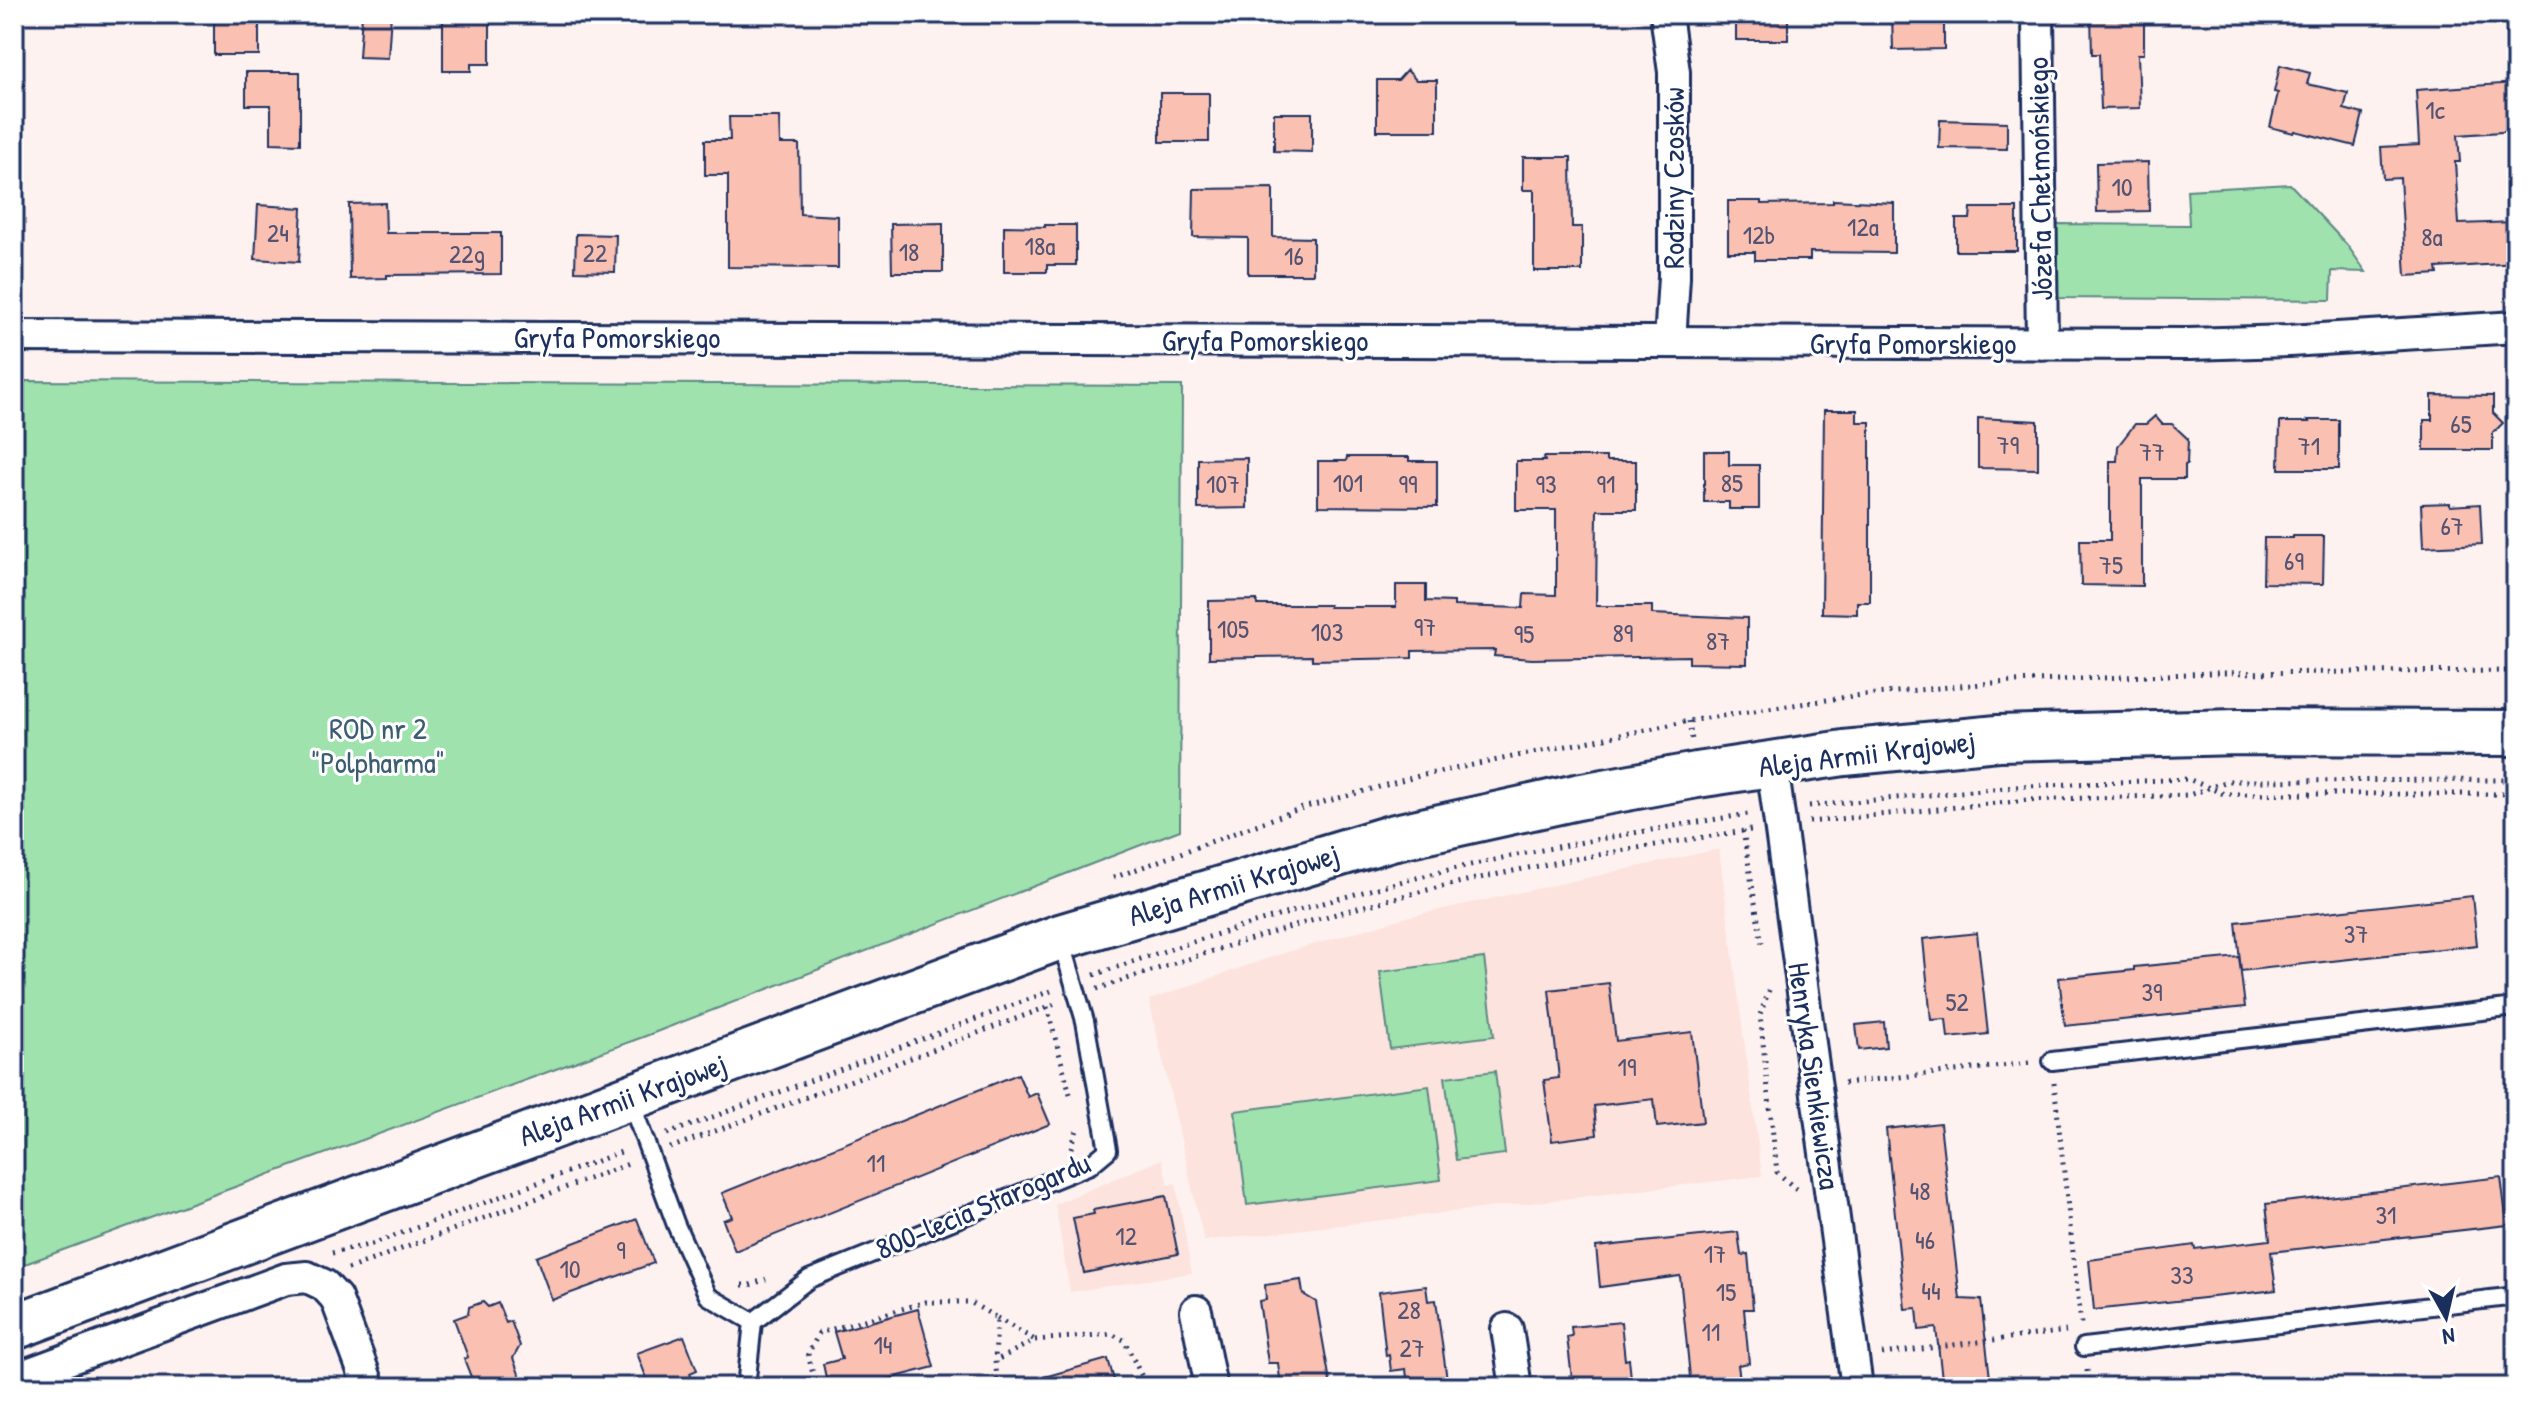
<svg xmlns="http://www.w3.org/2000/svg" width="2530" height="1401" viewBox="0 0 2530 1401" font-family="'Patrick Hand',sans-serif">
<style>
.built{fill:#fde3dd}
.green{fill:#9fe2ad;stroke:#5d8886;stroke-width:2}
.building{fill:#fac0b2;stroke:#1b2f5e;stroke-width:2}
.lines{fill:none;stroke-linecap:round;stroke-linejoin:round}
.lane-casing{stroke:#1b2f5e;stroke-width:22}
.street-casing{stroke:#1b2f5e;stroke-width:36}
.secondary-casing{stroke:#1b2f5e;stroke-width:50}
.path{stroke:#1b2f5e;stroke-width:5;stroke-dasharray:2 6;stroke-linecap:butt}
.lane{stroke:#fff;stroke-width:16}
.street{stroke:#fff;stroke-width:30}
.secondary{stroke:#fff;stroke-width:44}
.labels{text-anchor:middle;stroke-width:6;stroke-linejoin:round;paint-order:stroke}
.number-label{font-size:26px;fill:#535373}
.street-label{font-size:30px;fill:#1b2f5e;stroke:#fff}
.park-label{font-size:30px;fill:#3c5c72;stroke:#fff}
</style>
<rect width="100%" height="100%" fill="#fef2f0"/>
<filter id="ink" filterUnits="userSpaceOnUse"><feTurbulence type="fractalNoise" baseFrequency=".0125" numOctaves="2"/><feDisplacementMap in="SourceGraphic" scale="16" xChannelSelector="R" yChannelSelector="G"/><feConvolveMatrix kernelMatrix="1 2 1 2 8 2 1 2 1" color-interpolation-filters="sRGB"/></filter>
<g filter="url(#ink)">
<path class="built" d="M1719,849L1762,1176L1204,1241L1149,1000L1277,955L1407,917Z
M1162,1159L1168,1185L1176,1183L1192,1273L1070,1292L1055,1204Z"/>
<path class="green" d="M2290,184L2347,245L2366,272L2332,271L2331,300L2057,298L2056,224L2189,225L2187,190Z
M14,381L1182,386L1180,830L643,1037L14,1268Z
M1484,958L1494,1036L1390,1049L1380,972Z
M1495,1071L1505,1154L1456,1160L1445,1077Z
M1429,1086L1441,1180L1247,1205L1235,1111Z"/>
<path class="building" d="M214,14H259V55H214Z
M362,14H391L388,58L359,57Z
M1736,14H1788V40H1736Z
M1892,14H1944V49L1893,50Z
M2091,14H2144V54H2138L2140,108L2101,109L2099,54H2092Z
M443,18H490V64H471V71H443Z
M2280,65L2310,73L2307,84L2348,93L2344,109L2363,114L2355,146L2295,131L2294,133L2270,127L2278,93L2274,92Z
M1407,70L1416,80H1437V131H1377V80H1398Z
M246,72H300V144L271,143V105H246Z
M2516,83V131L2458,135L2460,162H2455L2459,224L2516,222V263L2437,268L2438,274L2406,276L2400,178L2383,179L2381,147L2419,145L2416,90Z
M1160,93H1209V142H1160Z
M1274,113H1312V152L1274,151Z
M729,117H779L780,144H799L800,214L838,216V268L728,267V175H705V140H730Z
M1940,120L2007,122V149L1939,148Z
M1523,157H1571L1572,227H1582V271H1534V190H1523Z
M2148,162L2149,211L2097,212L2096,163Z
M1273,188V237L1313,238V274H1248V238L1193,237L1194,189Z
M1833,200L1894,203V253L1810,252V260H1755V252H1728V201H1761V204L1833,203Z
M385,203L386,233H501V274L387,275V278L350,279L349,204Z
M258,205L302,208L299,262L255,259Z
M1971,208H2017V251H1956V219H1970Z
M943,223V272H892L891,224Z
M1045,225H1076V265H1047V272H1004V226L1045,227Z
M576,234L616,235L615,272L575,271Z
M2432,395L2493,396V413L2503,423L2493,433V450H2424V420H2432Z
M1824,410H1857V422H1870V602H1857V614L1822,613Z
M2155,416L2162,424H2172L2188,439L2187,464L2185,465V479H2142V586L2081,585L2080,540H2110V461H2117L2118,446L2135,424H2146Z
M1978,418L2038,421V469L1978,468Z
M2308,420H2339V469H2279L2280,422H2309Z
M1704,451H1729V465H1759V509H1729V502H1704Z
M1347,457H1409V461H1437V507L1318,506V461H1346Z
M1544,457H1606V461H1636V510H1597L1596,606H1652V614L1747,618V664L1689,663V656L1532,659L1494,656L1495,650L1412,651V658L1312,660V656L1209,658V601L1257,600V605H1329V607H1396V585H1426V601L1454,602V606L1523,608L1524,594L1556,595V510H1516V461H1545Z
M1247,458V508L1198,509V459Z
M2450,503V506L2480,504L2482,544L2423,547L2421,504Z
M2293,536H2324L2323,584L2263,583L2264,538H2293Z
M2472,896L2477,945L2241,971L2236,922Z
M1977,933L1988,1034L1948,1038L1946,1019L1931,1020L1923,939Z
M2239,957L2245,1007L2065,1026L2059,978L2134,970V967Z
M1609,983L1616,1041L1692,1032L1703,1122L1657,1127L1654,1099L1594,1106L1597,1135L1552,1141L1544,1080L1559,1078L1549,990Z
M1884,1022L1886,1047L1859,1050L1856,1025Z
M1018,1074L1028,1097L1037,1093L1050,1124L735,1251L723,1220L732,1217L722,1193Z
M1940,1123L1960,1299L1981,1300L1991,1387H1943L1936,1328L1919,1330L1917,1308L1905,1309L1886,1129Z
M2501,1177L2507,1225L2271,1252L2276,1290L2094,1310L2089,1260L2194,1245L2195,1249L2270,1240L2266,1204Z
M1166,1196L1178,1254L1084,1273L1073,1218L1094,1214L1093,1210Z
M637,1219L654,1263L552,1300L536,1257Z
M1738,1232L1741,1255L1748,1254L1753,1309H1744L1749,1363L1738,1365L1741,1387H1691L1680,1276L1600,1287L1596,1247Z
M1301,1280L1303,1294L1316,1302L1331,1387H1281L1278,1363H1268L1259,1301L1266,1300L1265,1285Z
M1426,1286L1428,1301L1436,1300L1448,1387H1408L1406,1369L1391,1371L1389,1355L1386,1356L1379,1292Z
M483,1302L488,1307L498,1303L506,1323L511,1321L520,1346L513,1358L524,1387H475L464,1359L468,1357L454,1319L468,1314L469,1307Z
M918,1309L934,1367L880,1381L881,1387H828L823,1364L842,1359L834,1332Z
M1621,1322L1625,1360L1629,1359L1632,1387H1573L1567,1337L1572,1336L1571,1327Z
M684,1336L697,1370L690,1373L692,1380L671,1387H650L637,1353Z
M1108,1359L1116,1387H1038L1037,1379Z"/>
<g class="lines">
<g class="lane-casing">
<path id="lane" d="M2052,1061L2516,1007
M630,1100L676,1225L708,1296L753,1322
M2084,1347L2516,1296
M746,1387L753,1322L809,1279L1090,1165L1108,1150L1085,1021L1061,940"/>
</g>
<g class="street-casing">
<path id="street" d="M1666,14L1674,72V277L1670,342
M2038,14L2042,344
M14,336L2189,344L2289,341L2516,327
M1772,765L1857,1387
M1196,1311L1211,1387
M1507,1329L1516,1387
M14,1379L286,1279L307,1277L324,1285L336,1298L369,1387"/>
</g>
<g class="secondary-casing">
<path id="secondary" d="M14,1327L1060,937L1391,838L1577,797L1697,775L1844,753L1998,738L2239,732L2516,733"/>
</g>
<path class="path" d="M1689,721L1692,740
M1809,806L2026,786L2188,779L2224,794H2516
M1809,822L2027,800L2189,795L2228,781L2516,780
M1743,831L1762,944
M1113,878L1299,809L1419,776L1689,721L1853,696L1993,683L2210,673L2516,671
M1094,975C1193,940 1295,910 1396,883C1511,853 1630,833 1748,814
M1097,989C1228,945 1359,903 1494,875C1579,857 1665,843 1751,830
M1769,990L1760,1015L1777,1172L1799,1192
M1047,1007L1070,1094
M1844,1083L2029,1063
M2054,1083L2081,1324
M667,1134L1051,991
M670,1148L1058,1003
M1071,1148L1078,1127
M332,1253L372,1244L624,1151
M348,1269L631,1163
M742,1285H750L766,1279
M997,1318L1035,1340
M1882,1354L2066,1331
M2087,1370L2089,1387
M790,1387L814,1381
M816,1387L808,1354L819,1333L926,1302H970L997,1318L995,1361
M996,1387L998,1384L995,1361L1035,1340L1111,1334L1124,1340L1147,1387"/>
<use href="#lane" class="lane"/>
<use href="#street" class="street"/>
<use href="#secondary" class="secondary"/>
</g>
</g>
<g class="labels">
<g class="number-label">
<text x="2435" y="119">1c</text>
<text x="2122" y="196">10</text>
<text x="1863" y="236">12a</text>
<text x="278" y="242">24</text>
<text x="1759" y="244">12b</text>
<text x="2432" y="246">8a</text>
<text x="1040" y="255">18a</text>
<text x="909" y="261">18</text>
<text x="595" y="262">22</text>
<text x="467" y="263">22g</text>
<text x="1294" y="265">16</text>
<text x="2461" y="433">65</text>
<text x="2008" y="454">79</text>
<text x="2309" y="455">71</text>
<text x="2152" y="461">77</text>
<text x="1348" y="492">101</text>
<text x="1732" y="492">85</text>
<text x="1223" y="493">107</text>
<text x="1408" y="493">99</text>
<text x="1546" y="493">93</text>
<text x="1606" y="493">91</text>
<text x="2452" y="535">67</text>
<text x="2294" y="570">69</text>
<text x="2111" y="574">75</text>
<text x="1425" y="636">97</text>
<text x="1233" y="638">105</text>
<text x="1327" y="641">103</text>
<text x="1623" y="642">89</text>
<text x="1524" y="643">95</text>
<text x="1718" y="650">87</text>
<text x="2356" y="943">37</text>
<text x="2152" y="1001">39</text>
<text x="1957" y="1011">52</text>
<text x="1627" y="1076">19</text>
<text x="876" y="1172">11</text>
<text x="1920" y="1200">48</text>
<text x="2386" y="1224">31</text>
<text x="1126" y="1245">12</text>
<text x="1925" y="1249">46</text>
<text x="621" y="1259">9</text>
<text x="1715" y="1263">17</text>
<text x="570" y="1278">10</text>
<text x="2182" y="1284">33</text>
<text x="1931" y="1300">44</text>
<text x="1726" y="1301">15</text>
<text x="1409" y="1319">28</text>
<text x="1711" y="1341">11</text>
<text x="883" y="1354">14</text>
<text x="1412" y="1357">27</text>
</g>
<g class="street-label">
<text transform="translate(1674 178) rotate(-90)" y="10">Rodziny Czosków</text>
<text transform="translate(2040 179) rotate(-91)" y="10">Józefa Chełmońskiego</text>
<text x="617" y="348">Gryfa Pomorskiego</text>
<text x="1265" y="351">Gryfa Pomorskiego</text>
<text x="1913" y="354">Gryfa Pomorskiego</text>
<text transform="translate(1867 754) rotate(-7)" y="10">Aleja Armii Krajowej</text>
<text transform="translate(1234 885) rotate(-17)" y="10">Aleja Armii Krajowej</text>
<text transform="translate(1814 1076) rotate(82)" y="10">Henryka Sienkiewicza</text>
<text transform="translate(623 1100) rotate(-20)" y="10">Aleja Armii Krajowej</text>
<text transform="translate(983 1206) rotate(-23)" y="10">800-lecia Starogardu</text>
</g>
<g class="park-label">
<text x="378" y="739">ROD nr 2<tspan x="378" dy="34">"Polpharma"</tspan></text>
</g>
</g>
<rect width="2530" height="1401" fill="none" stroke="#fff" stroke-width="48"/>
<rect x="24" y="24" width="2482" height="1353" fill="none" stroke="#1b2f5e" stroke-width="3" filter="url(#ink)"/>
<g transform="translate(2446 1317) rotate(172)" stroke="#ffffff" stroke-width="6" paint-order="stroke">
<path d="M0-6L14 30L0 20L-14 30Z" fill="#1b2f5e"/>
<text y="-12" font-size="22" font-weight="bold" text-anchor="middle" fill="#1b2f5e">N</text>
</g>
</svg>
